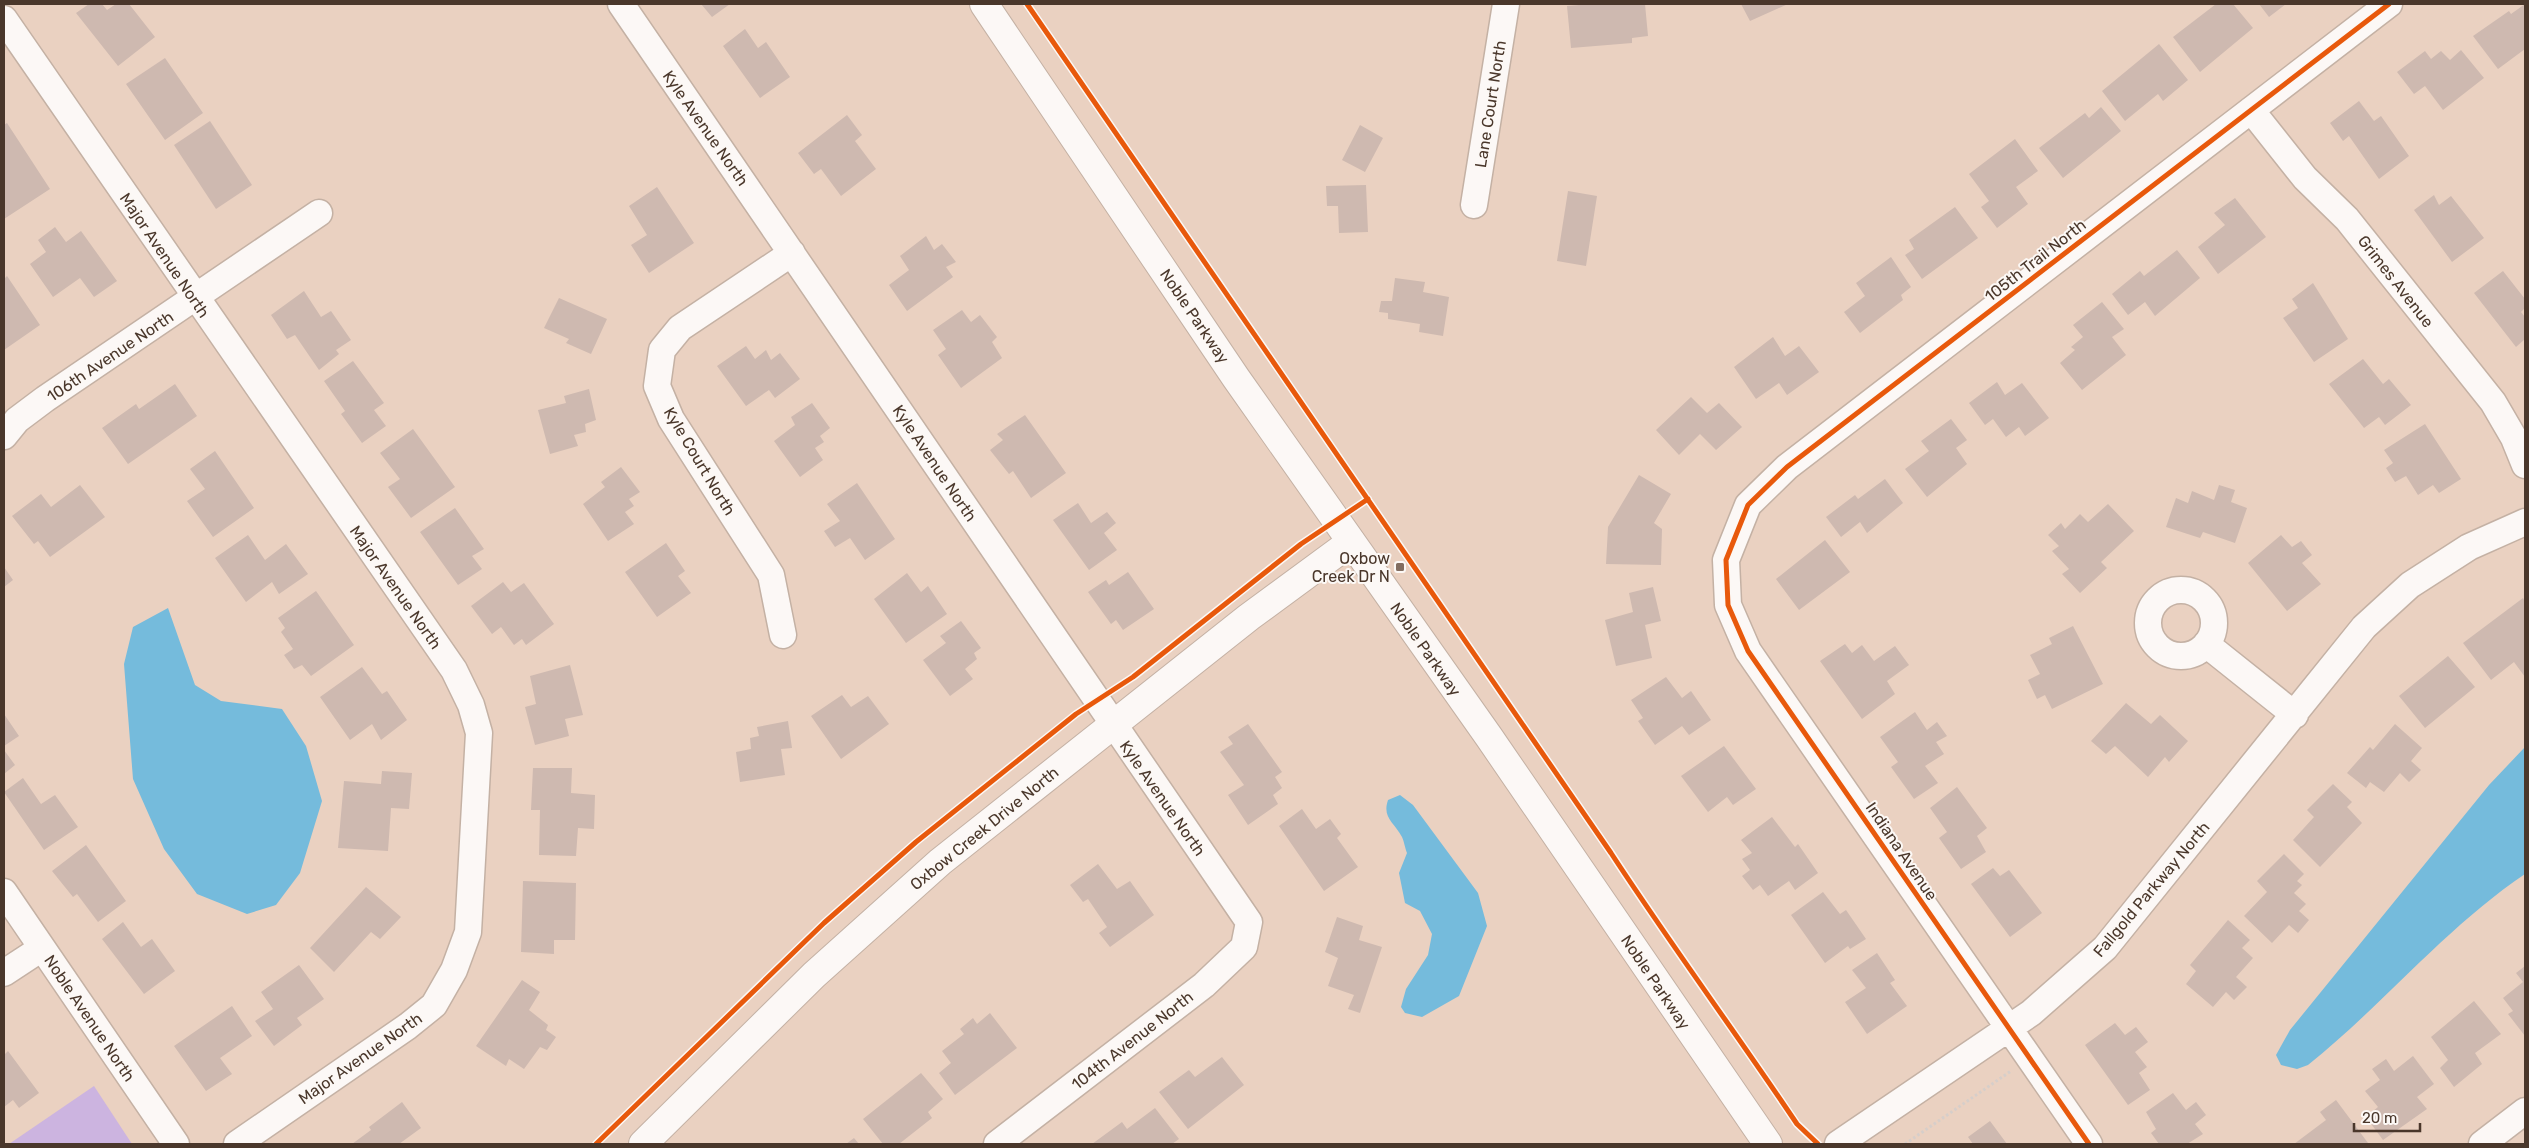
<svg xmlns="http://www.w3.org/2000/svg" width="2529" height="1148" viewBox="0 0 2529 1148" font-family="Rubik,sans-serif">
<style>
.green{fill:#ccb4e0}
.water{fill:#75bbdc}
.building{fill:#ceb9b0}
.lines{fill:none;stroke-linecap:round;stroke-linejoin:round}
.minor-casing{stroke:#c4b1a4;stroke-width:29}
.tertiary-casing{stroke:#c4b1a4;stroke-width:30}
.secondary-casing{stroke:#c4b1a4;stroke-width:30}
.path{stroke:#d6ceca;stroke-width:3;stroke-dasharray:2.5 2.5;stroke-linecap:butt}
.minor{stroke:#fcf8f6;stroke-width:26}
.tertiary{stroke:#fcf8f6;stroke-width:28}
.secondary{stroke:#fcf8f6;stroke-width:28}
.cycleway-casing{stroke:#fcf8f5;stroke-width:8}
.cycleway{stroke:#e8590c;stroke-width:5}
.poi-dot{fill:#826d60;stroke:#fcf8f5;stroke-width:2}
.labels{text-anchor:middle;stroke-width:4;stroke-linejoin:round;paint-order:stroke}
.street-label{font-size:16px;fill:#4a372b;stroke:#fcf8f5}
.poi-label{font-size:16px;fill:#4a372b;stroke:#fcf8f5;text-anchor:end}
</style>
<rect width="100%" height="100%" fill="#ead1c1"/>
<path class="green" d="M94,1086L132,1144H9Z"/>
<path class="water" d="M168,608L195,685L221,701L282,709L306,746L322,801L300,873L276,905L247,914L197,894L164,849L133,779L124,664L133,627Z
M2525,747V874C2445,928 2383,1005 2308,1065L2297,1069L2281,1065L2276,1055L2290,1030L2489,785Z
M1400,795L1413,805L1478,893L1487,926L1459,996L1422,1017L1405,1013L1401,1007L1406,989L1428,955L1432,934L1420,911L1405,903L1399,873L1407,853C1405,848 1404,841 1402,837C1394,822 1382,818 1388,800Z"/>
<path class="building" d="M89,4H102L107,10L116,4H129L155,37L118,66L76,13Z
M701,4H730L712,17Z
M1591,4H1645L1648,36L1632,38V43L1571,48L1567,6Z
M1741,4H1788L1750,21Z
M2216,4H2233L2253,28L2200,72L2173,37Z
M2259,4H2286L2269,17Z
M2525,4V49L2498,69L2473,36L2509,11L2511,14Z
M745,29L758,48L766,42L790,77L760,98L723,46Z
M2159,44L2188,80L2163,101L2158,94L2125,121L2102,91Z
M2461,50L2484,78L2443,110L2425,86L2414,94L2397,72L2425,51L2431,59L2441,51L2450,60Z
M165,58L203,113L165,140L126,84Z
M2359,101L2374,121L2381,116L2409,156L2379,179L2349,136L2343,141L2330,123Z
M2101,107L2121,131L2063,178L2039,148L2085,113L2089,118Z
M847,115L862,135L855,141L876,169L841,196L821,169L814,174L798,153Z
M210,121L252,185L216,209L174,145Z
M7,123L50,189L4,219V125Z
M1360,125L1383,138L1365,172L1342,160Z
M2015,139L2038,171L2016,187L2028,204L1997,228L1981,207L1989,201L1969,174Z
M1366,185L1368,232L1339,233L1338,206H1327L1326,186Z
M657,187L694,243L649,273L631,245L647,235L629,206Z
M1568,191L1597,196L1586,266L1557,261Z
M2434,195L2439,205L2451,196L2484,238L2452,262L2414,210Z
M2235,198L2266,237L2218,274L2198,247L2225,225L2214,213Z
M1955,207L1978,238L1922,279L1905,255L1914,249L1909,240Z
M55,227L66,242L81,231L117,281L94,297L80,278L53,297L30,264L46,252L38,240Z
M926,236L934,250L942,244L956,262L946,267L953,277L907,311L889,285L909,270L900,256Z
M2177,250L2200,278L2155,316L2145,302L2128,315L2112,294L2140,271L2144,276Z
M1891,257L1911,287L1901,295L1903,300L1860,333L1844,312L1865,296L1856,283Z
M2503,271L2525,299V308L2521,312L2525,317V339L2516,347L2474,293Z
M7,276L40,325L4,350V279Z
M1395,278L1425,282L1423,292L1449,297L1443,336L1419,332L1420,324L1388,319V313L1379,312L1381,301H1392Z
M2313,283L2348,339L2314,362L2283,318L2298,308L2292,299Z
M304,291L321,317L331,311L351,340L336,350L339,354L319,370L295,335L287,339L271,315Z
M559,298L607,319L591,354L566,343L569,339L544,328Z
M2102,302L2124,329L2112,337L2126,355L2082,390L2060,363L2075,350L2071,347L2083,337L2073,325Z
M962,310L971,322L980,315L997,337L992,342L1002,358L961,388L938,355L946,349L933,330Z
M1773,337L1785,356L1799,346L1819,372L1787,395L1779,383L1756,399L1734,367Z
M746,346L755,359L766,350L771,360L780,353L800,379L775,398L769,390L746,406L717,366Z
M2363,359L2383,384L2389,379L2411,405L2385,425L2379,417L2364,428L2329,384Z
M353,361L384,403L374,410L386,426L362,443L341,414L345,411L324,381Z
M1997,382L2005,395L2022,383L2049,418L2025,436L2019,427L2006,437L1993,419L1985,425L1969,403Z
M175,384L197,416L128,464L102,428L136,404L139,409Z
M589,389L596,420L585,424L586,432L574,435L578,446L550,454L538,410L566,403L564,396Z
M1691,397L1707,413L1719,403L1742,427L1716,450L1700,434L1679,455L1656,430Z
M812,403L830,428L820,436L824,442L815,448L823,460L800,477L774,441L795,425L791,417Z
M1025,415L1066,473L1031,498L1013,471L1009,474L990,450L1003,440L997,434Z
M1951,419L1967,440L1956,448L1967,464L1927,497L1905,469L1929,451L1921,441Z
M2425,424L2461,479L2439,493L2433,485L2418,495L2406,476L2395,482L2386,468L2393,463L2384,450Z
M413,429L455,487L411,518L388,487L400,479L380,453Z
M215,451L254,508L213,537L187,501L205,489L190,469Z
M621,467L640,492L629,499L634,506L625,512L634,524L608,541L583,504L605,487L601,482Z
M1639,475L1671,494L1654,523L1662,529L1661,565L1606,564L1608,527Z
M1885,479L1903,503L1867,533L1860,522L1841,537L1826,517L1855,495L1858,499Z
M857,483L895,539L865,560L850,538L835,547L824,531L840,521L827,504Z
M80,485L105,517L50,557L38,541L34,544L12,516L41,494L51,507Z
M2219,485L2235,490L2231,502L2247,508L2235,543L2203,532L2200,538L2166,527L2176,498L2188,503L2192,491L2214,500Z
M1078,503L1091,523L1107,512L1116,523L1104,533L1117,550L1089,570L1053,520Z
M2108,504L2134,531L2101,562L2107,568L2080,593L2062,574L2069,569L2052,551L2059,546L2048,535L2061,523L2065,529L2080,514L2088,522Z
M455,508L484,549L472,556L482,569L458,585L420,532Z
M248,535L265,560L286,544L308,574L279,594L272,582L246,602L215,558Z
M2281,535L2292,547L2301,541L2312,555L2302,563L2321,584L2287,611L2248,563Z
M1825,540L1850,572L1799,610L1776,579Z
M666,543L685,571L678,576L691,593L657,617L625,572Z
M4,567L13,580L4,587Z
M1128,572L1154,609L1123,630L1116,620L1111,624L1088,592L1106,580L1109,585Z
M907,573L921,592L928,586L947,614L906,643L874,599Z
M503,582L511,592L524,583L554,624L526,645L522,639L514,645L501,627L492,634L471,606Z
M1653,587L1661,621L1645,625L1652,658L1616,666L1605,620L1633,612L1629,593Z
M316,591L354,645L311,676L302,665L294,669L284,655L293,649L281,632L285,628L278,618Z
M2523,598L2525,602V677L2514,662L2491,680L2463,643Z
M961,621L981,648L974,653L977,659L965,669L973,679L950,696L923,660L946,643L940,636Z
M2073,626L2103,684L2052,709L2045,695L2037,699L2028,680L2040,674L2030,655L2052,644L2049,638Z
M1845,644L1852,653L1862,645L1874,661L1895,646L1909,665L1887,681L1895,694L1862,719L1820,661Z
M2448,656L2475,687L2425,728L2399,696Z
M570,665L583,715L565,719L569,736L535,745L525,707L536,704L530,676Z
M362,667L382,694L387,691L407,720L381,740L372,724L350,740L320,697Z
M1666,677L1682,698L1691,691L1711,720L1689,735L1682,726L1655,745L1638,721L1643,718L1631,700Z
M842,695L851,707L868,696L889,724L841,759L811,716Z
M2126,703L2151,724L2160,715L2188,741L2169,762L2165,757L2148,777L2115,746L2106,754L2091,741Z
M1915,712L1927,730L1937,722L1947,736L1936,742L1944,754L1925,766L1938,783L1914,799L1891,767L1898,762L1880,737Z
M4,714L19,736L4,746Z
M788,721L792,748L781,749L785,775L740,782L736,752L751,749L750,738L759,736L757,727Z
M1248,724L1282,772L1275,777L1282,788L1273,795L1278,804L1248,825L1228,795L1244,785L1220,752L1233,744L1228,737Z
M2395,724L2422,748L2411,761L2421,770L2409,782L2400,773L2384,792L2370,782L2366,788L2347,773L2370,747L2373,750Z
M1724,746L1756,789L1733,805L1727,797L1708,812L1681,776Z
M4,750L15,765L4,774Z
M533,768H572L571,793L595,795L594,829L578,828L576,856L539,855L540,810H531Z
M382,771L412,773L409,809L391,808L388,851L338,848L344,781L381,784Z
M23,778L41,804L55,795L78,827L44,850L4,792Z
M2333,784L2352,802L2347,807L2362,823L2320,867L2293,840L2314,817L2307,810Z
M1957,787L1987,828L1977,836L1986,852L1961,869L1939,838L1947,832L1930,808Z
M1302,809L1316,829L1330,819L1341,834L1337,838L1358,867L1324,891L1279,826Z
M1772,817L1795,847L1798,844L1818,873L1795,890L1789,881L1768,896L1760,885L1753,890L1742,876L1750,870L1742,859L1752,853L1741,840Z
M86,845L126,901L98,922L77,894L73,897L52,871Z
M2284,854L2304,874L2297,881L2302,885L2294,893L2306,904L2299,911L2309,920L2298,933L2289,925L2272,943L2244,916L2267,892L2257,881Z
M1098,864L1117,889L1130,881L1154,915L1110,947L1099,933L1107,927L1088,899L1083,902L1070,885Z
M1993,868L2000,876L2009,870L2042,913L2010,937L1971,884Z
M523,881L576,883L575,940H554V954L521,952Z
M366,887L401,917L380,939L371,932L334,972L310,948Z
M1823,892L1840,914L1846,910L1866,939L1850,949L1848,946L1825,963L1791,915Z
M1337,917L1363,926L1359,940L1382,947L1360,1013L1348,1009L1354,995L1328,986L1338,958L1325,952Z
M2228,920L2250,940L2242,948L2253,958L2236,977L2247,987L2234,1000L2226,992L2213,1007L2186,984L2196,971L2190,965Z
M123,922L141,947L152,939L175,971L144,994L102,939Z
M1877,953L1895,980L1890,983L1907,1006L1867,1034L1845,1002L1866,988L1852,970Z
M299,965L324,999L297,1018L302,1025L274,1046L255,1021L273,1009L261,992Z
M2525,966V1036L2508,1014L2513,1011L2503,998L2523,982L2516,973Z
M522,980L540,992L529,1010L548,1025L546,1030L556,1037L547,1050L540,1047L524,1069L509,1059L506,1066L476,1046Z
M2474,1001L2501,1034L2475,1053L2482,1064L2454,1087L2440,1068L2448,1060L2431,1037Z
M232,1006L252,1036L220,1058L232,1074L206,1091L174,1046Z
M990,1013L1017,1048L955,1095L939,1073L951,1063L942,1051L964,1034L960,1029L973,1018L977,1024Z
M2115,1023L2125,1035L2136,1027L2148,1042L2135,1052L2147,1067L2139,1073L2150,1090L2128,1105L2085,1045Z
M8,1051L39,1093L19,1108L13,1100L4,1107V1055Z
M2413,1056L2434,1084L2417,1097L2427,1109L2383,1140L2366,1117L2378,1107L2365,1091L2380,1080L2372,1069L2386,1059L2394,1071Z
M1222,1057L1244,1085L1188,1129L1159,1092L1189,1070L1195,1077Z
M921,1073L943,1099L928,1112L932,1118L899,1144H883L863,1119Z
M2173,1093L2186,1110L2196,1102L2206,1115L2195,1124L2203,1134L2187,1144H2159L2151,1133L2156,1129L2146,1112Z
M2336,1100L2368,1143L2294,1144L2326,1120L2320,1112Z
M402,1102L421,1128L399,1144H352L371,1130L369,1127Z
M1155,1108L1179,1139L1172,1144H1092L1122,1122L1127,1129Z
M1990,1121L2007,1144H1973L1968,1137Z
M854,1138L859,1144H846Z"/>
<g class="lines">
<g class="minor-casing">
<path id="minor" d="M621,4L1249,922L1244,947L1204,985L997,1144
M4,19L454,670L471,705L479,733L468,932L454,970L434,1005L408,1026L237,1144
M2251,110L2305,178L2347,219L2493,402L2514,438L2525,465
M1474,205L1506,4
M4,436L17,420L45,399L319,213
M2148 623a33 33 0 1 1 66 0a33 33 0 1 1-66 0Z
M783,635L771,575L671,419L657,386L662,350L680,328L792,253
M2206,644L2295,715
M4,892L176,1144
M4,973L42,948
M1838,1144L2031,1013L2105,948L2364,627L2410,585L2469,547L2525,522
M2089,1144L1748,651L1728,605L1726,560L1748,505L1787,467L2389,4
M2482,1144L2525,1111"/>
</g>
<g class="tertiary-casing">
<path id="tertiary" d="M643,1144L814,975L940,862L1249,617L1351,542"/>
</g>
<g class="secondary-casing">
<path id="secondary" d="M984,4L1236,378L1489,737L1768,1144"/>
</g>
<path class="path" d="M1905,1144L2011,1071"/>
<use href="#minor" class="minor"/>
<use href="#tertiary" class="tertiary"/>
<use href="#secondary" class="secondary"/>
<g class="cycleway-casing">
<path id="cycleway" d="M1027,4L1611,853C1671,945 1736,1033 1797,1124L1818,1144
M596,1144L824,923L916,842L1076,714L1133,677L1301,544L1368,499
M2089,1144L1748,651L1728,605L1726,560L1748,505L1787,467L2389,4"/>
</g>
<use href="#cycleway" class="cycleway"/>
</g>
<rect class="poi-dot" x="1395" y="562" width="10" height="10" rx="2.5"/>
<g class="labels">
<g class="street-label">
<text transform="translate(1490 104) rotate(-81)" y="6">Lane Court North</text>
<text transform="translate(706 128) rotate(55)" y="6">Kyle Avenue North</text>
<text transform="translate(165 255) rotate(56)" y="6">Major Avenue North</text>
<text transform="translate(2035 260) rotate(-38)" y="6">105th Trail North</text>
<text transform="translate(2396 281) rotate(52)" y="6">Grimes Avenue</text>
<text transform="translate(1195 316) rotate(56)" y="6">Noble Parkway</text>
<text transform="translate(110 356) rotate(-34)" y="6">106th Avenue North</text>
<text transform="translate(700 461) rotate(59)" y="6">Kyle Court North</text>
<text transform="translate(935 463) rotate(56)" y="6">Kyle Avenue North</text>
<text transform="translate(396 587) rotate(55)" y="6">Major Avenue North</text>
<text transform="translate(1426 649) rotate(55)" y="6">Noble Parkway</text>
<text transform="translate(1163 798) rotate(55)" y="6">Kyle Avenue North</text>
<text transform="translate(984 828) rotate(-39)" y="6">Oxbow Creek Drive North</text>
<text transform="translate(1902 851) rotate(56)" y="6">Indiana Avenue</text>
<text transform="translate(2151 889) rotate(-50)" y="6">Fallgold Parkway North</text>
<text transform="translate(1656 982) rotate(56)" y="6">Noble Parkway</text>
<text transform="translate(90 1018) rotate(56)" y="6">Noble Avenue North</text>
<text transform="translate(1132 1040) rotate(-38)" y="6">104th Avenue North</text>
<text transform="translate(360 1058) rotate(-35)" y="6">Major Avenue North</text>
</g>
<g class="poi-label">
<text x="1390" y="564">Oxbow<tspan x="1390" dy="18">Creek Dr N</tspan></text>
</g>
</g>
<rect width="2529" height="1148" fill="none" stroke="#4a372b" stroke-width="10"/>
<path d="M2354 1123v8h66v-8" fill="none" stroke="#4a372b" stroke-width="2.5"/>
<text x="2362" y="1123" font-size="15" fill="#4a372b" stroke="#fcf8f5" stroke-width="4" paint-order="stroke">20 m</text>
</svg>
